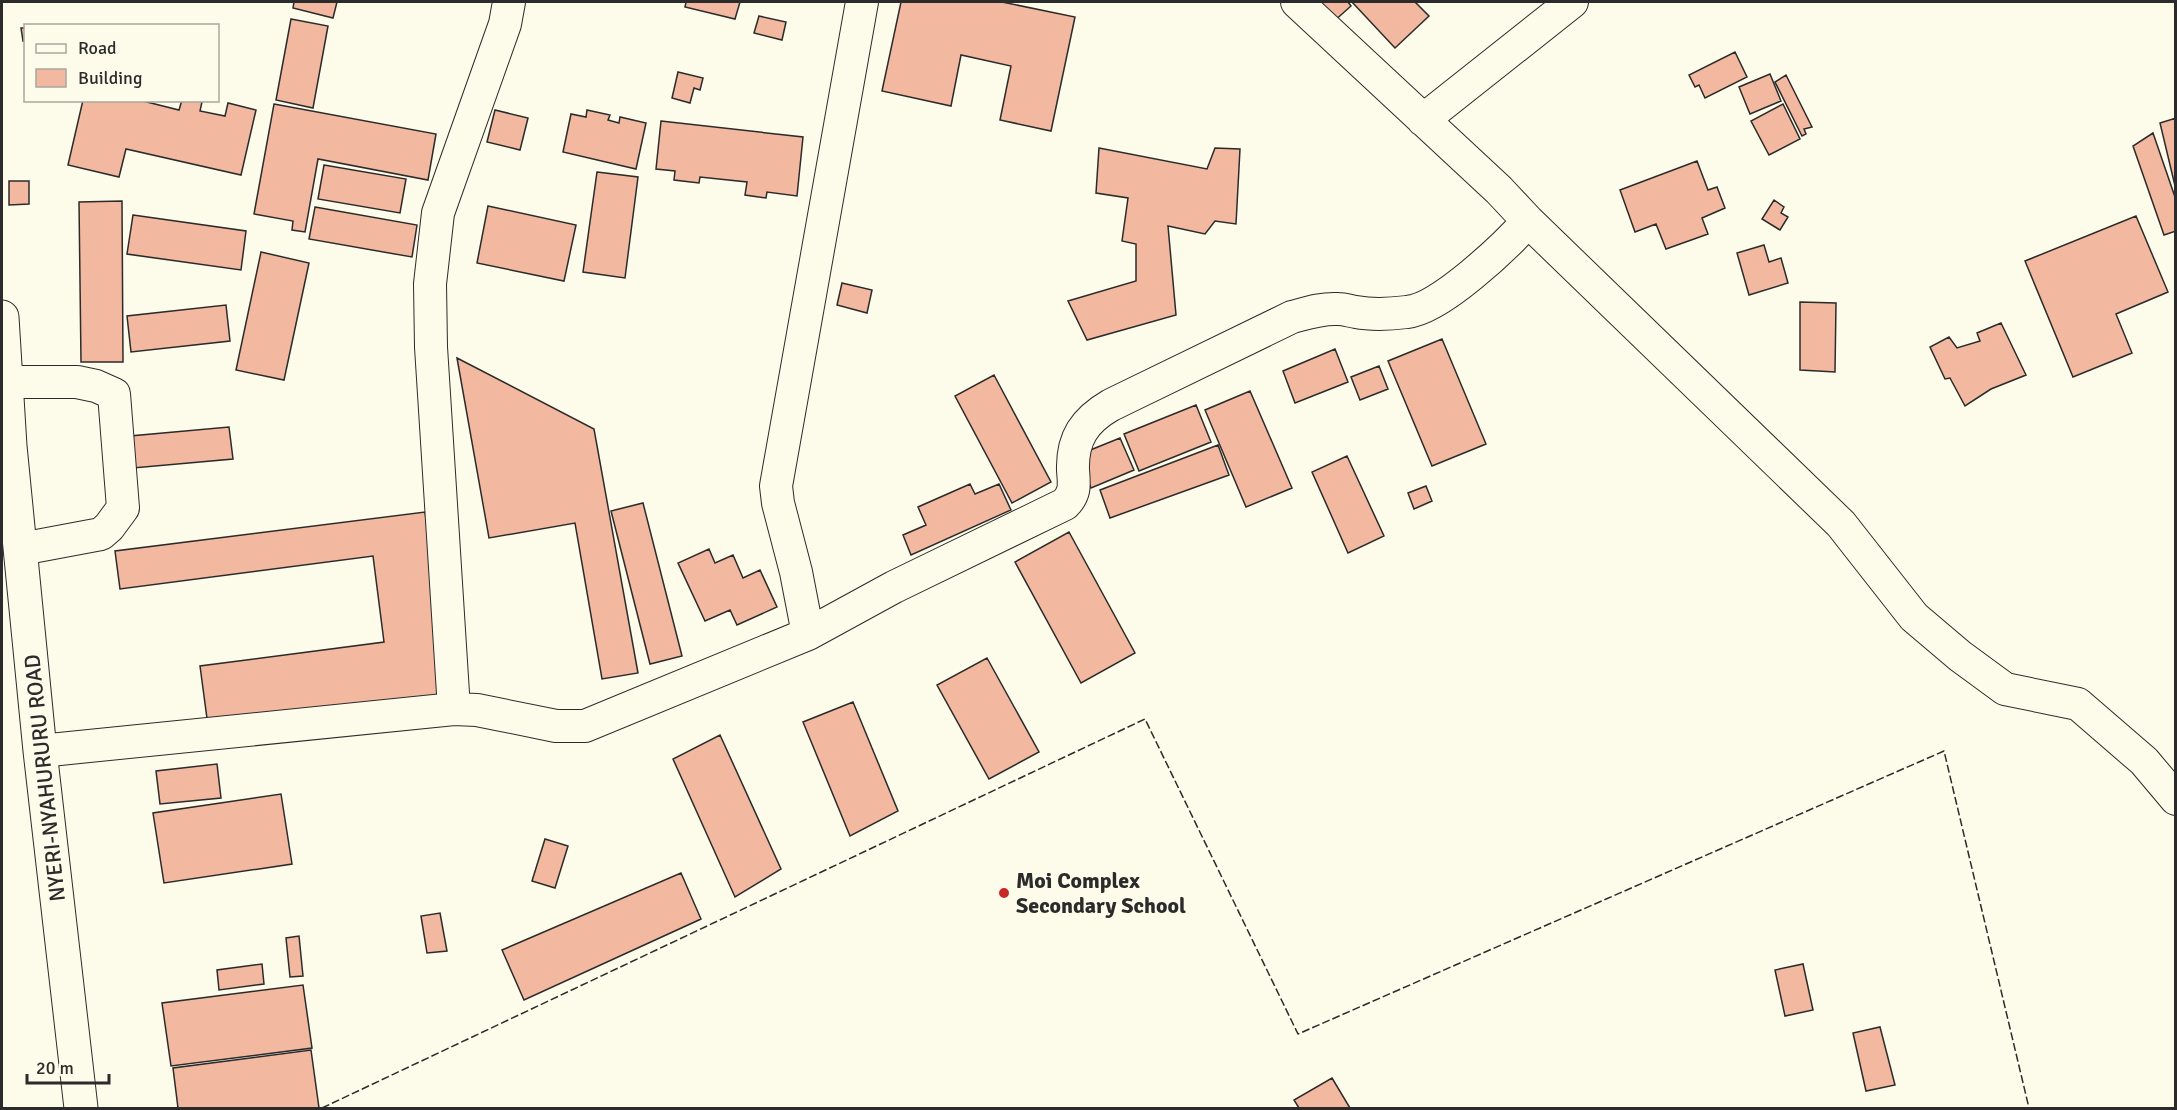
<svg xmlns="http://www.w3.org/2000/svg" width="2177" height="1110" viewBox="0 0 2177 1110" font-family="Signika,sans-serif">
<style>
.building{fill:#f2b8a0;stroke:#2b2b2b;stroke-width:1.5}
.lines{fill:none;stroke-linecap:round;stroke-linejoin:round}
.minor-casing{stroke:#2b2b2b;stroke-width:34}
.major-casing{stroke:#2b2b2b;stroke-width:35}
.minor{stroke:#fdfbea;stroke-width:32}
.major{stroke:#fdfbea;stroke-width:33}
.fence{stroke:#2b2b2b;stroke-width:1.5;stroke-dasharray:8 3;stroke-linecap:butt}
.poi-dot{fill:#c62828;stroke:#fdfbea;stroke-width:2}
.labels{text-anchor:middle;stroke-width:4.5;stroke-linejoin:round;paint-order:stroke}
.street-label{font-size:22px;fill:#2b2b2b;stroke:#fdfbea}
.poi-label{font-size:22px;font-weight:bold;fill:#2b2b2b;stroke:#fdfbea;text-anchor:start}
</style>
<rect width="100%" height="100%" fill="#fdfbea"/>
<path class="building" d="M294,2H337L333,18L293,8Z
M686,2H740L735,19L685,7Z
M901,2H1002L1075,17L1051,131L1000,120L1011,66L961,55L951,106L882,91Z
M1314,2H1348L1351,6L1332,23Z
M1352,2H1415L1429,16L1395,48Z
M759,16L786,22L782,40L754,33Z
M291,19L328,26L313,108L276,100Z
M21,28H26V40L23,41Z
M1735,52L1747,77L1705,98L1699,85L1695,87L1689,75Z
M678,72L703,78L700,90L694,88L690,103L672,98Z
M1770,74L1781,101L1750,114L1739,87Z
M1786,75L1812,127L1804,129L1806,134L1802,136L1775,82Z
M83,100H139L179,110L182,100H197L202,102L200,111L225,116L228,103L256,110L241,175L126,149L119,177L68,165Z
M274,104L436,134L428,180L318,159L305,232L292,230L293,221L254,214Z
M1783,104L1800,139L1769,155L1751,121Z
M495,110L528,118L520,150L487,142Z
M587,110L610,115L608,120L619,123L620,117L646,123L636,169L563,152L571,114L586,117Z
M2176,118V190L2160,123Z
M661,121L803,137L797,196L767,192L766,198L745,195L747,182L700,177L699,183L674,180L675,171L656,169Z
M2153,133L2176,200V231L2164,235L2133,146Z
M1099,148L1207,169L1215,148L1240,149L1236,224L1215,221L1205,234L1168,226L1176,315L1087,340L1068,301L1136,281V244L1122,241L1128,198L1096,193Z
M1697,161L1708,190L1717,187L1725,208L1702,218L1708,234L1666,249L1656,224L1635,232L1620,190Z
M324,165L406,179L400,213L318,199Z
M597,172L638,177L625,278L583,272Z
M9,181H29V204L9,205Z
M1774,200L1784,207L1781,213L1788,217L1780,230L1762,219Z
M122,201L123,362H81L79,202Z
M488,206L576,225L564,281L477,263Z
M315,207L417,225L412,257L309,239Z
M133,215L246,231L241,270L127,254Z
M2136,216L2168,292L2116,314L2132,353L2073,377L2025,261Z
M1764,245L1769,262L1781,258L1788,283L1749,295L1737,253Z
M261,252L309,263L284,380L236,370Z
M842,283L872,290L867,313L837,305Z
M1800,302L1836,303L1835,372L1800,370Z
M226,305L230,341L131,352L127,316Z
M2001,323L2026,375L1991,389L1965,406L1950,378L1945,379L1930,347L1949,337L1957,348L1980,341L1977,333Z
M1442,339L1486,444L1432,466L1388,361Z
M1335,349L1348,382L1295,403L1283,371Z
M457,358L594,429L638,673L602,679L575,523L489,538Z
M1379,366L1388,389L1360,400L1351,377Z
M994,375L1051,482L1012,503L955,396Z
M1250,391L1292,488L1246,507L1205,410Z
M1196,405L1211,442L1139,471L1124,434Z
M229,427L233,459L133,468L130,436Z
M1120,438L1134,470L1091,488L1078,455Z
M1218,445L1229,475L1110,518L1100,490Z
M1347,456L1384,536L1348,553L1312,472Z
M970,484L975,494L999,484L1011,510L911,555L903,535L926,525L918,507Z
M1426,486L1432,501L1414,509L1408,493Z
M643,503L682,656L650,664L611,511Z
M425,512L449,695L208,726L200,666L384,642L373,556L120,589L115,551Z
M1069,532L1135,653L1081,683L1015,562Z
M709,549L715,563L733,555L743,578L760,570L777,607L737,625L730,610L705,621L678,563Z
M987,658L1039,752L989,779L937,685Z
M853,702L898,811L850,836L803,722Z
M720,735L781,869L735,897L673,759Z
M217,764L221,798L160,804L156,771Z
M281,794L292,864L164,883L153,813Z
M545,839L568,846L555,888L532,881Z
M681,873L701,919L524,1000L502,950Z
M440,913L447,951L427,953L421,916Z
M299,936L303,976L290,977L286,938Z
M262,964L264,984L219,990L217,970Z
M1803,964L1813,1010L1785,1016L1775,970Z
M303,985L312,1048L171,1066L162,1003Z
M1880,1027L1895,1085L1866,1091L1853,1033Z
M311,1050L319,1108H178L173,1068Z
M1332,1078L1350,1108H1299L1294,1100Z"/>
<g class="lines">
<g class="minor-casing">
<path id="minor" d="M1297,2L1499,190L1528,221L1841,524L1914,617L1960,656L2005,689L2078,704L2144,761L2176,799
M1423,120L1572,2
M7,382H77L96,386L114,394L123,508L109,527L101,534L21,549
M808,634L894,587L1065,504C1076,493 1074,484 1073,470C1072,438 1085,420 1111,405L1292,317C1307,313 1322,308 1338,309C1344,309 1350,311 1356,312C1372,315 1391,314 1407,312C1440,309 1506,246 1528,221
M454,709L431,347L430,284L438,213L505,24L509,2
M40,751L454,709L477,710L556,726H585L808,634L796,572L778,503L776,486L862,2"/>
</g>
<g class="major-casing">
<path id="major" d="M2,317L10,446L40,751L81,1108"/>
</g>
<use href="#minor" class="minor"/>
<use href="#major" class="major"/>
<path class="fence" d="M322,1108L1145,719L1298,1034L1944,751L2029,1108"/>
</g>
<circle class="poi-dot" cx="1004" cy="893" r="6"/>
<g class="labels">
<g class="street-label">
<text transform="translate(44 778) rotate(-96)" y="8">NYERI-NYAHURURU ROAD</text>
</g>
<g class="poi-label">
<text x="1016" y="888">Moi Complex<tspan x="1016" dy="25">Secondary School</tspan></text>
</g>
</g>
<rect width="2177" height="1110" fill="none" stroke="#2b2b2b" stroke-width="6"/>
<rect x="24" y="24" width="195" height="78" fill="#fdfbea" stroke="#a9a89e" stroke-width="1.5"/>
<rect x="36" y="44" width="30" height="9" fill="#fdfbea" stroke="#a9a89e" stroke-width="1.5"/>
<text x="78" y="54" font-size="18" fill="#2b2b2b">Road</text>
<rect x="36" y="69" width="30" height="18" fill="#f2b8a0" stroke="#a9a89e" stroke-width="1.5"/>
<text x="78" y="84" font-size="18" fill="#2b2b2b">Building</text>
<path d="M27 1074v9h82v-9" fill="none" stroke="#2b2b2b" stroke-width="3"/>
<text x="36" y="1074" font-size="18" fill="#2b2b2b" stroke="#fdfbea" stroke-width="4.5" paint-order="stroke">20 m</text>
</svg>
